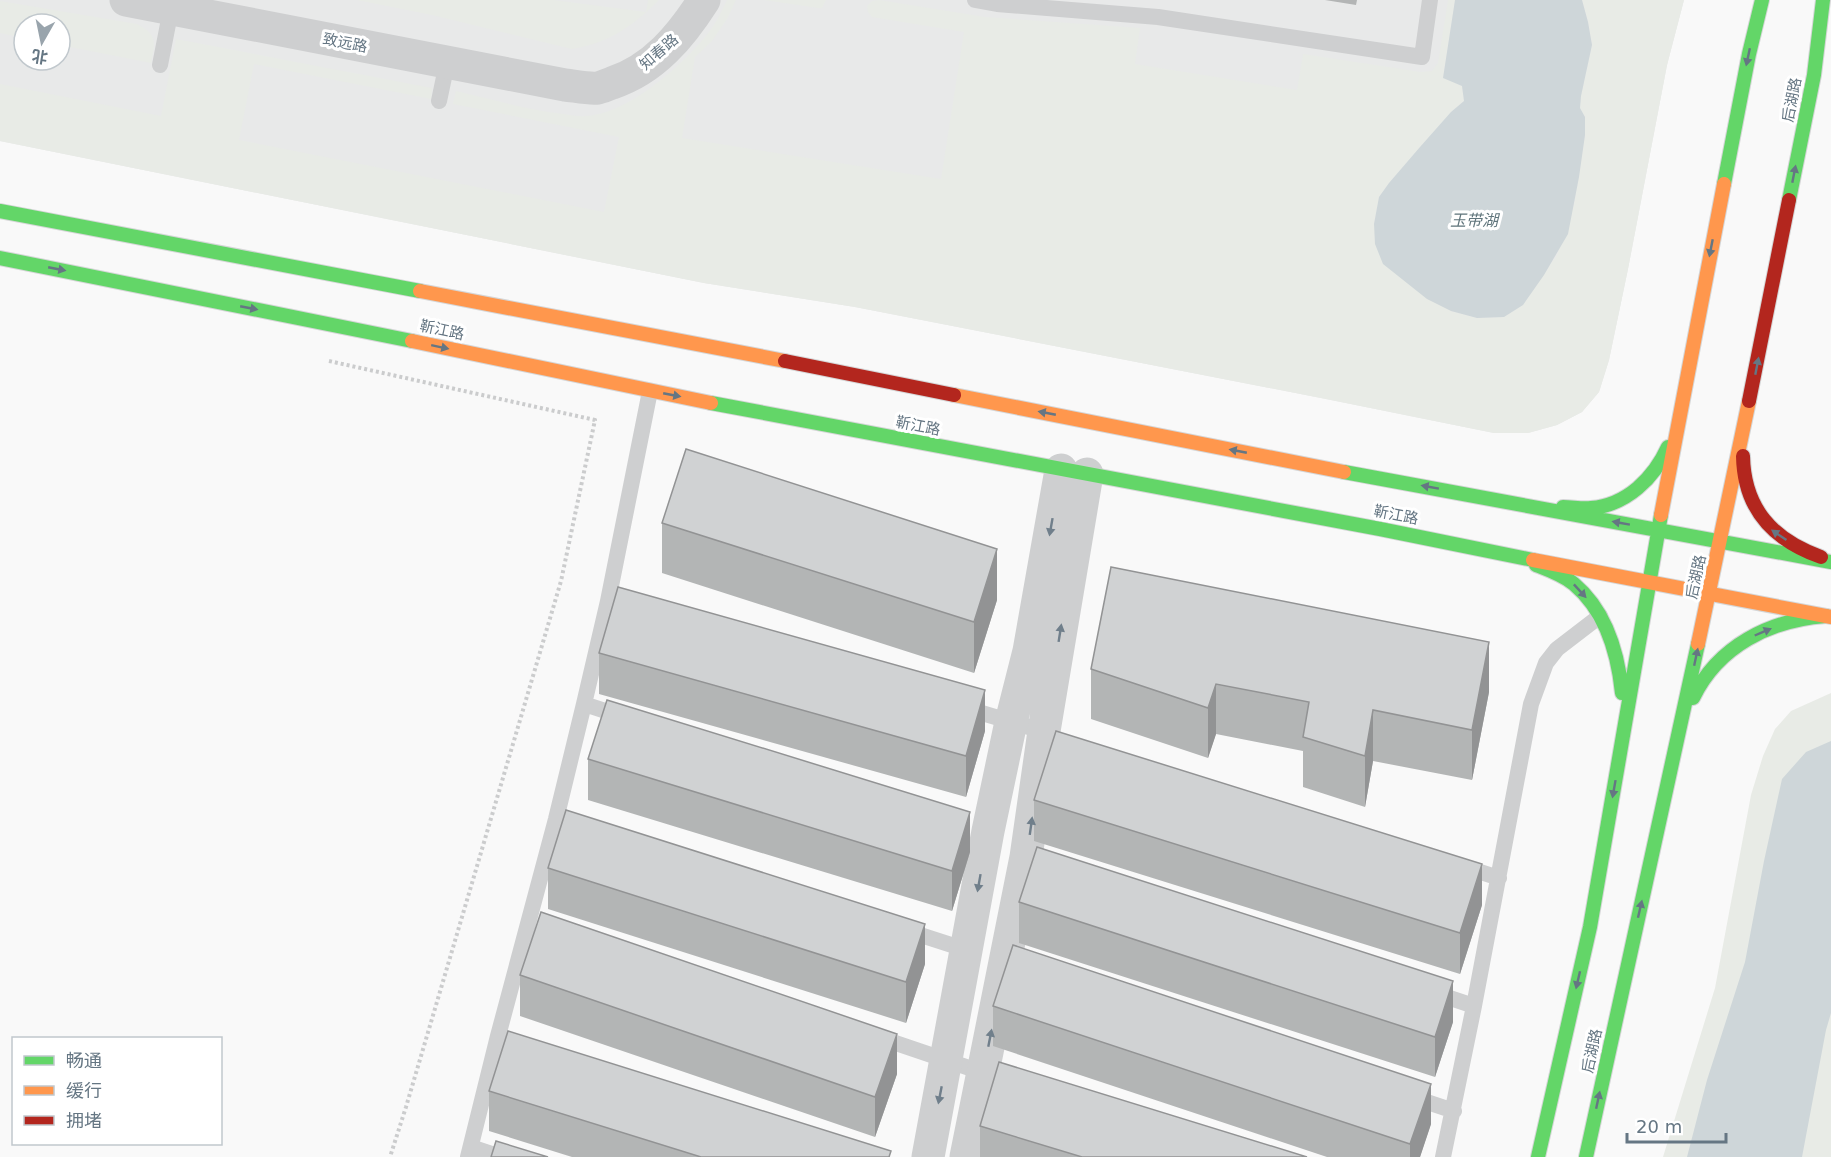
<svg xmlns="http://www.w3.org/2000/svg" width="1831" height="1157" viewBox="0 0 1831 1157" font-family="'DejaVu Sans','Noto Sans SC',sans-serif">
<style>
.built{fill:#e8e9e9;fill-rule:evenodd}
.green{fill:#e8ebe6}
.water{fill:#ced6d9}
.lines{fill:none;stroke-linecap:round;stroke-linejoin:round}
.fast-casing{stroke:#d5d6d7;stroke-width:16}
.slow-casing{stroke:#d5d6d7;stroke-width:16}
.jam-casing{stroke:#d5d6d7;stroke-width:16}
.path{stroke:#cbcccd;stroke-width:4;stroke-dasharray:3 3;stroke-linecap:butt}
.lane{stroke:#cecfd0;stroke-width:16}
.street{stroke:#cecfd0;stroke-width:33}
.fast{stroke:#63d668;stroke-width:14}
.slow{stroke:#ff974d;stroke-width:14}
.jam{stroke:#b3261e;stroke-width:14}
.wall{fill:#b3b5b5}
.shaded-wall{fill:#929394}
.building{fill:#d0d2d3;stroke:#929394;stroke-width:1.5}
.oneway{fill:#657683}
.oneway2{fill:#707f8b}
.labels{text-anchor:middle;stroke-width:6;stroke-linejoin:round;paint-order:stroke}
.street-label{font-size:15px;fill:#657683;stroke:#fff}
.water-label{font-size:16px;font-style:italic;fill:#60757c;stroke:#fff}
</style>
<rect width="100%" height="100%" fill="#f9f9f9"/>
<path class="built" d="M0,0H1684L1667,65L1628,269L1609,360L1599,392L1582,412L1557,425L1528,433H1494L1326,399L855,307L704,283L0,141ZM24,24H60V60H24Z"/>
<path class="green" d="M357,0H553L646,12L648,0H659C633,26 609,43 572,49L432,15Z
M727,0H736L727,19L712,41L695,57L682,138L941,179L964,32L872,17L868,12L867,6L872,1L879,0L985,17L1140,28L1135,64L1297,90L1303,54L1421,72L1432,71L1438,63L1448,0H1455L1443,77L1462,86L1464,101L1451,112L1389,183L1379,197L1374,224L1451,311L1477,318L1504,317L1523,305L1557,255L1574,205L1585,135V117L1580,108L1581,96L1592,45L1588,22L1582,0H1684L1667,65L1628,269L1609,360L1599,392L1582,412L1557,425L1528,433H1494L1326,399L855,307L704,283L0,141V84L161,116L176,39L432,88L431,99L254,64L239,140L604,212L619,137L453,104L456,91C491,99 527,110 564,114C571,115 579,117 586,116C628,114 680,67 706,36C715,25 721,13 727,0Z
M764,0H826L822,8H818Z
M0,1L137,24C158,35 155,42 151,63L60,45V24H24V38L0,33Z
M1831,693V1157H1663L1715,988L1751,795L1763,756L1775,729L1791,711Z"/>
<path class="water" d="M1455,0H1582L1588,22L1592,45L1581,96L1580,108L1585,117V135L1579,177L1568,234L1544,275L1523,305L1504,317L1477,318L1451,311L1427,299L1383,264L1375,244L1374,224L1379,197L1389,183L1420,147L1451,112L1464,101L1462,86L1443,78Z
M1831,741V1013L1826,1030L1802,1157H1687L1707,1080L1745,962L1764,861L1782,779L1806,752Z"/>
<g class="lines">
<g class="fast-casing">
<path id="fast" d="M1724,184L1749,54L1762,0
M1789,200L1814,75L1823,0
M0,211L420,291
M0,258L412,341
M711,403L1380,529L1533,560
M1344,472L1831,562
M1563,507C1572,507 1582,509 1591,508C1627,505 1654,478 1668,447
M1536,565C1549,570 1563,575 1574,584C1606,611 1618,653 1622,693
M1693,698C1718,646 1770,620 1826,616
M1538,1157L1590,927L1661,515
M1586,1157L1698,644"/>
</g>
<g class="slow-casing">
<path id="slow" d="M420,291L785,361
M412,341L711,403
M954,395L1344,472
M1661,515L1724,184
M1533,560L1831,617
M1698,644L1749,401"/>
</g>
<g class="jam-casing">
<path id="jam" d="M785,361L954,395
M1749,401L1789,200
M1743,456C1744,509 1773,540 1821,557"/>
</g>
<path class="path" d="M329,361L595,420L561,581L406,1107L390,1157"/>
<path class="lane" d="M975,0L997,4L1158,17L1422,57L1430,0
M160,65L171,9
M439,101L447,63
M608,601L635,609
M584,704L624,717
M965,708L1049,733
M1462,866L1499,878
M905,930L967,950
M1432,992L1474,1006
M875,1036L987,1074
M1409,1096L1454,1111
M471,1147L501,1157
M468,1157L498,1036L556,819L584,704L608,601L650,391
M1443,1157L1474,1006L1531,704L1546,663L1557,649L1600,616"/>
<path class="street" d="M126,0L565,85C575,86 588,89 598,88C602,87 607,85 612,83C654,69 681,36 704,0
M928,1157L988,831L1011,722L1029,651L1061,470
M966,1157L1026,857L1044,731L1087,474"/>
<use href="#fast" class="fast"/>
<use href="#slow" class="slow"/>
<use href="#jam" class="jam"/>
</g>
<path class="wall" d="M1325,0H1357L1356,5Z
M662,523L997,600L974,673L662,573Z
M599,653L985,731L966,797L599,694Z
M1091,669L1489,692L1472,780L1373,761L1365,807L1303,787V751L1216,734L1208,758L1091,719Z
M588,759L970,852L952,911L588,800Z
M1034,800L1482,905L1460,974L1034,841Z
M548,868L925,964L906,1023L548,909Z
M1019,902L1453,1022L1435,1077L1019,943Z
M520,975L897,1074L875,1137L520,1016Z
M993,1006L1431,1124L1420,1157H1327L993,1046Z
M489,1091L891,1157H572L489,1131Z
M980,1126L1307,1157H980Z"/>
<path class="shaded-wall" d="M997,549V600L974,673V622Z
M1489,642V692L1472,780V730Z
M1216,684V734L1208,758V708Z
M985,690V731L966,797V756Z
M1373,710V761L1365,807V756Z
M970,812V852L952,911V871Z
M1482,864V905L1460,974V933Z
M925,924V964L906,1023V982Z
M1453,981V1022L1435,1077V1037Z
M897,1034V1074L875,1137V1097Z
M1431,1084V1124L1420,1157H1410V1144Z"/>
<path class="building" d="M686,449L997,549L974,622L662,523Z
M1111,567L1489,642L1472,730L1373,710L1365,756L1303,737L1309,702L1216,684L1208,708L1091,669Z
M618,587L985,690L966,756L599,653Z
M607,700L970,812L952,871L588,759Z
M1056,731L1482,864L1460,933L1034,800Z
M566,810L925,924L906,982L548,868Z
M1037,847L1453,981L1435,1037L1019,902Z
M541,912L897,1034L875,1097L520,975Z
M1013,945L1431,1084L1410,1144L993,1006Z
M508,1031L891,1151L889,1157H701L489,1091Z
M999,1062L1307,1157H1082L980,1126Z
M496,1141L548,1157H491Z"/>
<defs><path id="oneway-solid" d="M-6-.8H1V-3.2L6.5 0L1 3.2V.8H-6Z" transform="scale(1.5)"/></defs>
<g class="oneway">
<use href="#oneway-solid" transform="translate(1748 57) rotate(102)"/>
<use href="#oneway-solid" transform="translate(1794 174) rotate(-79)"/>
<use href="#oneway-solid" transform="translate(1711 248) rotate(101)"/>
<use href="#oneway-solid" transform="translate(57 269) rotate(11)"/>
<use href="#oneway-solid" transform="translate(249 308) rotate(11)"/>
<use href="#oneway-solid" transform="translate(440 347) rotate(12)"/>
<use href="#oneway-solid" transform="translate(1757 366) rotate(-79)"/>
<use href="#oneway-solid" transform="translate(672 395) rotate(11)"/>
<use href="#oneway-solid" transform="translate(1047 413) rotate(-169)"/>
<use href="#oneway-solid" transform="translate(1238 451) rotate(-169)"/>
<use href="#oneway-solid" transform="translate(1430 487) rotate(-170)"/>
<use href="#oneway-solid" transform="translate(1621 523) rotate(-170)"/>
<use href="#oneway-solid" transform="translate(1779 535) rotate(-146)"/>
<use href="#oneway-solid" transform="translate(1580 591) rotate(47)"/>
<use href="#oneway-solid" transform="translate(1763 632) rotate(-23)"/>
<use href="#oneway-solid" transform="translate(1696 657) rotate(-78)"/>
<use href="#oneway-solid" transform="translate(1614 789) rotate(100)"/>
<use href="#oneway-solid" transform="translate(1640 909) rotate(-77)"/>
<use href="#oneway-solid" transform="translate(1578 980) rotate(103)"/>
<use href="#oneway-solid" transform="translate(1598 1100) rotate(-78)"/>
</g>
<g class="oneway2">
<use href="#oneway-solid" transform="translate(1051 527) rotate(100)"/>
<use href="#oneway-solid" transform="translate(1060 633) rotate(-81)"/>
<use href="#oneway-solid" transform="translate(1031 826) rotate(-82)"/>
<use href="#oneway-solid" transform="translate(979 883) rotate(100)"/>
<use href="#oneway-solid" transform="translate(990 1038) rotate(-79)"/>
<use href="#oneway-solid" transform="translate(940 1095) rotate(101)"/>
</g>
<g class="labels">
<g class="street-label">
<text transform="translate(345 43) rotate(11)" y="5">致远路</text>
<text transform="translate(659 52) rotate(-41)" y="5">知春路</text>
<text transform="translate(1792 100) rotate(-79)" y="5">后湖路</text>
<text transform="translate(442 330) rotate(12)" y="5">靳江路</text>
<text transform="translate(918 426) rotate(11)" y="5">靳江路</text>
<text transform="translate(1396 515) rotate(11)" y="5">靳江路</text>
<text transform="translate(1696 577) rotate(-78)" y="5">后湖路</text>
<text transform="translate(1592 1051) rotate(-78)" y="5">后湖路</text>
</g>
<g class="water-label">
<text x="1474" y="226">玉带湖</text>
</g>
</g>
<rect x="12" y="1037" width="210" height="108" fill="#ffffff" stroke="#c1c8cd" stroke-width="1.5"/>
<rect x="24" y="1056" width="30" height="9" fill="#63d668" stroke="#c1c8cd" stroke-width="1.5"/>
<text x="66" y="1067" font-size="18" fill="#657683">畅通</text>
<rect x="24" y="1086" width="30" height="9" fill="#ff974d" stroke="#c1c8cd" stroke-width="1.5"/>
<text x="66" y="1097" font-size="18" fill="#657683">缓行</text>
<rect x="24" y="1116" width="30" height="9" fill="#b3261e" stroke="#c1c8cd" stroke-width="1.5"/>
<text x="66" y="1127" font-size="18" fill="#657683">拥堵</text>
<g transform="translate(42 42) rotate(189)"><circle r="28" fill="#ffffff" stroke="#c1c8cd" stroke-width="1.5"/>
<path d="M0-4.5L10 22L0 15L-10 22Z" fill="#99a4ac"/>
<text y="-9" font-size="16" font-weight="bold" text-anchor="middle" fill="#657683">北</text>
</g>
<path d="M1627 1133v9h99v-9" fill="none" stroke="#657683" stroke-width="3"/>
<text x="1636" y="1133" font-size="18" fill="#657683" stroke="#ffffff" stroke-width="4.5" paint-order="stroke">20 m</text>
</svg>
